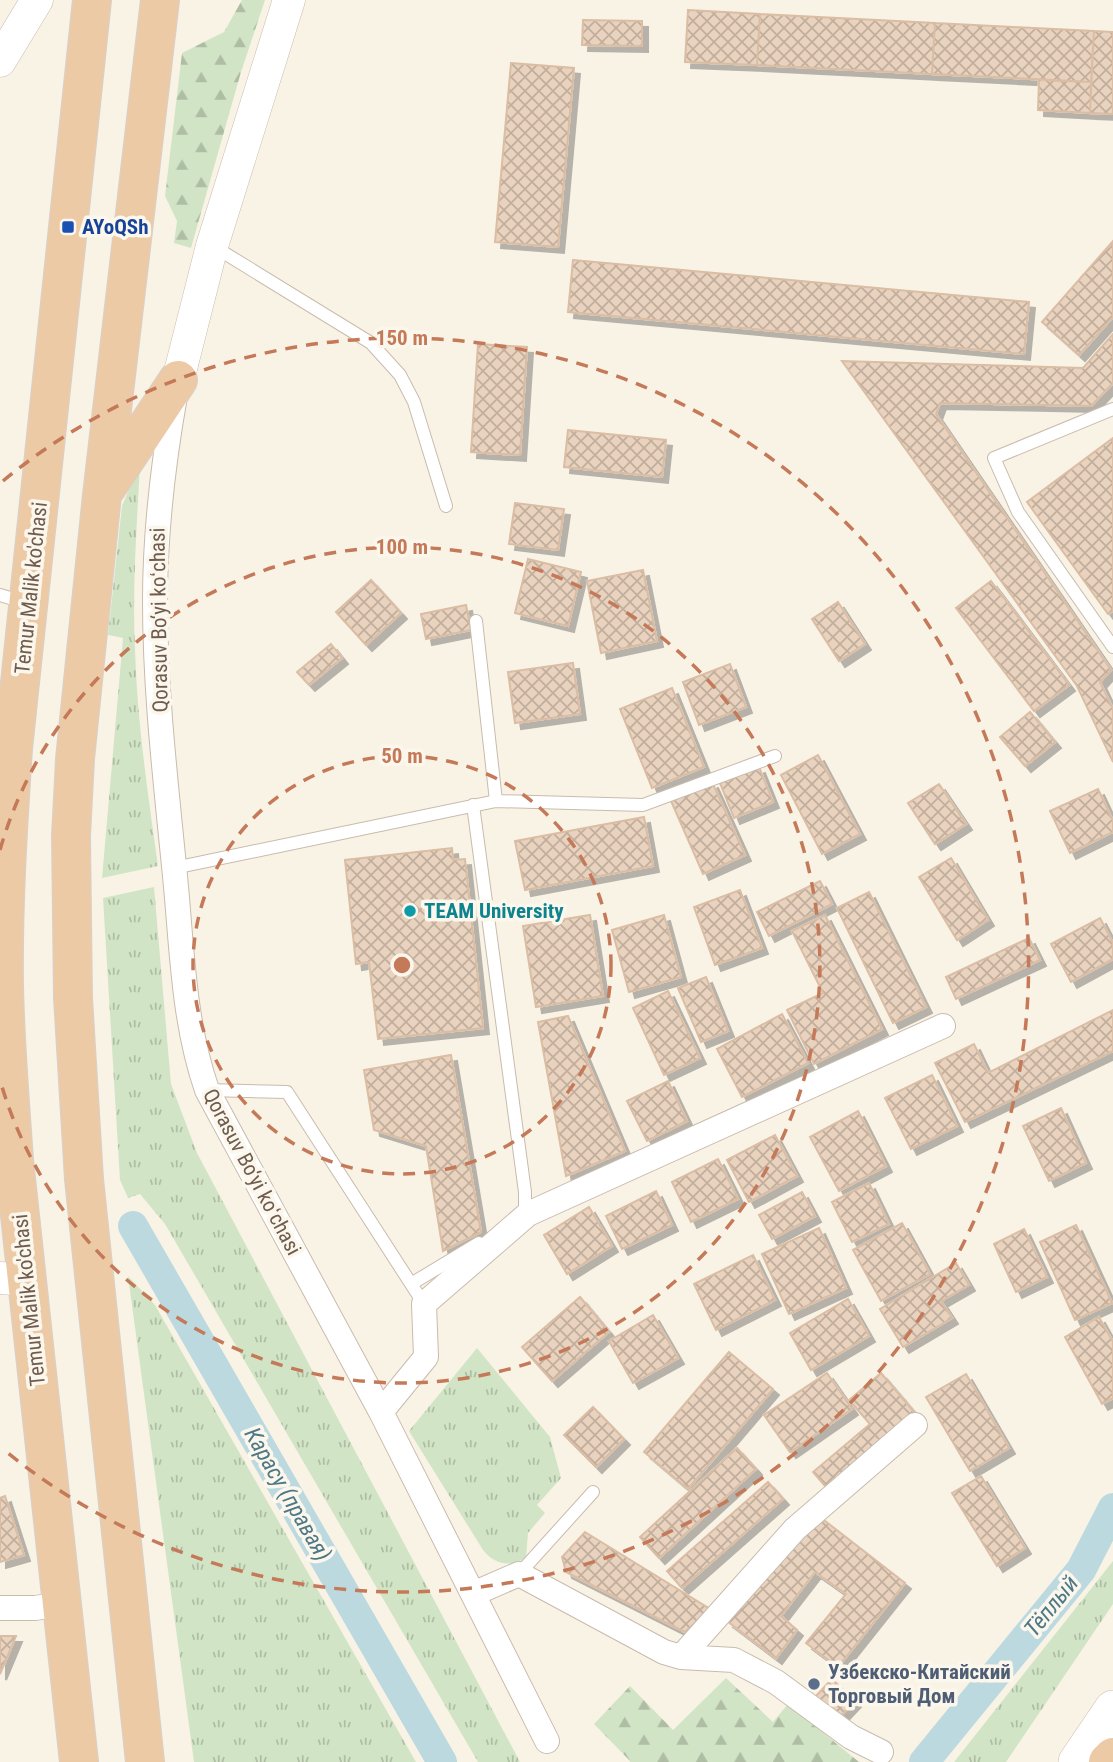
<svg xmlns="http://www.w3.org/2000/svg" width="1113" height="1762" viewBox="0 0 1113 1762" font-family="'Roboto Condensed',sans-serif">
<style>
.grass{fill:url(#grass-tufts)}
.forest{fill:url(#forest-firs)}
.lines{fill:none;stroke-linecap:round;stroke-linejoin:round}
.canal{stroke:#bdd9e0;stroke-width:30}
.building{fill:url(#building-cross-hatch);stroke:#dbbda4;stroke-width:2;filter:url(#shadow)}
.service-casing{stroke:#c9bbad;stroke-width:14}
.minor-casing{stroke:#c9bbad;stroke-width:26}
.tertiary-casing{stroke:#c9bbad;stroke-width:33}
.secondary-casing{stroke:#ccbcac;stroke-width:38}
.trunk-casing{stroke:#d7d1cd;stroke-width:40}
.service{stroke:#fff;stroke-width:12}
.minor{stroke:#fff;stroke-width:24}
.tertiary{stroke:#fff;stroke-width:32}
.secondary{stroke:#fff;stroke-width:37}
.trunk{stroke:#edcaa6;stroke-width:38}
.ring{fill:none;stroke:#c47959;stroke-width:3.5;stroke-dasharray:12 9}
.transit-dot{fill:#1a4fb4;stroke:#fcf7ec;stroke-width:2.5}
.culture-dot{fill:#0f9aa8;stroke:#fcf7ec;stroke-width:2.5}
.service-dot{fill:#5c6f8a;stroke:#fcf7ec;stroke-width:2.5}
.labels{text-anchor:middle;stroke-width:7;stroke-linejoin:round;paint-order:stroke}
.transit-label{font-size:21px;font-weight:bold;fill:#164399;stroke:#fcf7ec;text-anchor:start}
.street-label{font-size:21px;fill:#6f5c4e;stroke:#fcf7ec}
.culture-label{font-size:21px;font-weight:bold;fill:#0d838f;stroke:#fcf7ec;text-anchor:start}
.service-label{font-size:21px;font-weight:bold;fill:#4e5e75;stroke:#fcf7ec;text-anchor:start}
.water-label{font-size:23px;font-style:italic;fill:#4e7886;stroke:#fcf7ec}
.centre{fill:#c47959;stroke:#fcf7ec;stroke-width:3.5}
.ring-label{font-size:21px;text-anchor:middle;font-weight:bold;fill:#c47959;stroke:#fcf7ec;stroke-width:7;stroke-linejoin:round;paint-order:stroke}
</style>
<defs>
<pattern id="grass-tufts" width="24" height="20" patternUnits="userSpaceOnUse" patternTransform="scale(1.75)"><rect width="24" height="20" fill="#d1e5c6"/><path d="M3 7l-1-3M5 7V3M7 7l1-3M15 17l-1-3M17 17v-4M19 17l1-3" fill="none" stroke="#aebda3"/></pattern>
<pattern id="forest-firs" width="22" height="20" patternUnits="userSpaceOnUse" patternTransform="scale(1.75)"><rect width="22" height="20" fill="#d1e5c6"/><path d="M5 1l3.5 6h-7zM16 11l3.5 6h-7z" fill="#aebda3"/></pattern>
<pattern id="building-cross-hatch" width="8" height="8" patternUnits="userSpaceOnUse" patternTransform="scale(1.75)"><rect width="8" height="8" fill="#e9d3bf"/><path d="M0 0l8 8M0 8l8-8" fill="none" stroke="#c1ae9d"/></pattern>
<filter id="shadow"><feDropShadow dx="6" dy="6" stdDeviation="0" flood-color="#0004"/></filter>
</defs>
<rect width="100%" height="100%" fill="#f9f3e6"/>
<path class="grass" d="M140,463C137,525 132,587 135,649C137,722 148,794 158,866L102,878L123,638L108,635L122,506Z
M154,887L171,1084L197,1153L520,1762H478L165,1224L140,1194L128,1198L120,1180L103,898Z
M128,1276L155,1305L416,1762H194Z
M477,1348L550,1437L561,1478L537,1505L545,1513L528,1533L526,1558C509,1567 495,1565 483,1550L409,1431Z
M1113,1561V1604L1006,1762H954Z"/>
<path class="forest" d="M242,0H265L241,72L191,248L174,243L177,221L165,196L182,53L224,32Z
M726,1678L773,1722L788,1704L859,1762H631L594,1724L630,1686L673,1730Z"/>
<g class="lines">
<path class="canal" d="M133,1226L442,1762
M924,1762L1081,1570L1113,1508"/>
</g>
<path class="building" d="M688,10L760,14L757,65L685,62Z
M760,14L935,23L932,74L757,65Z
M583,20L642,21V46L582,45Z
M935,23L1094,31L1091,82L932,74Z
M1094,31L1113,32V114L1090,113Z
M511,63L574,68L558,247L495,242Z
M1039,80L1091,82L1090,113L1038,110Z
M1113,241V317L1079,355L1042,322Z
M573,260L1029,302L1024,354L568,312Z
M1113,334V383L1091,406L940,403L936,414L1111,670L1100,682L1113,709V762L1077,686L842,361L1083,368Z
M478,344L527,347L520,455L471,452Z
M568,430L666,440L662,477L564,467Z
M1113,438V611L1108,614L1027,502Z
M515,503L564,509L558,550L509,544Z
M528,559L581,572L568,626L515,613Z
M643,570L657,641L601,653L587,581Z
M371,580L401,613L366,645L336,612Z
M991,581L1069,685L1034,711L956,608Z
M838,602L865,644L839,661L812,619Z
M466,605L471,630L426,639L421,614Z
M331,644L342,658L309,685L297,672Z
M573,663L580,714L515,723L508,672Z
M730,664L746,707L699,725L683,682Z
M672,688L704,767L652,788L620,709Z
M1030,712L1055,742L1025,766L1000,737Z
M818,755L860,834L822,854L781,775Z
M759,767L773,802L734,818L720,783Z
M712,782L745,855L703,874L671,801Z
M939,784L966,824L935,844L908,803Z
M1098,789L1113,821V832L1070,853L1050,811Z
M644,817L653,866L525,890L515,841Z
M452,848L453,860L465,859L483,1028L378,1039L369,962L356,964L345,860Z
M951,858L988,920L957,940L919,877Z
M820,881L832,904L769,936L757,912Z
M740,890L762,948L715,965L694,907Z
M869,892L926,1007L893,1023L837,908Z
M590,915L603,996L536,1007L523,926Z
M664,915L681,977L629,992L612,930Z
M825,915L882,1029L814,1064L787,1010L823,993L792,931Z
M1100,918L1113,943V959L1071,982L1051,944Z
M1029,938L1040,960L956,999L946,977Z
M706,977L728,1031L701,1042L678,988Z
M668,991L700,1058L664,1075L633,1008Z
M1113,1010V1051L965,1122L935,1063L974,1044L988,1073Z
M782,1014L808,1063L742,1097L717,1049Z
M568,1016L625,1151L566,1176L538,1022Z
M451,1055L481,1232L443,1251L426,1146L374,1130L364,1070Z
M932,1075L957,1126L911,1149L885,1098Z
M668,1081L687,1121L647,1141L627,1101Z
M1061,1108L1086,1163L1049,1181L1023,1126Z
M858,1111L886,1166L839,1191L810,1137Z
M775,1135L797,1176L749,1202L727,1160Z
M718,1159L738,1199L691,1222L672,1182Z
M869,1183L889,1224L852,1242L832,1202Z
M656,1191L672,1225L622,1249L606,1216Z
M802,1192L815,1216L772,1239L759,1215Z
M589,1207L612,1246L567,1274L544,1235Z
M902,1223L930,1274L881,1301L853,1250Z
M1076,1225L1112,1303L1075,1320L1040,1242Z
M819,1228L846,1288L789,1314L762,1254Z
M1024,1229L1047,1277L1016,1292L994,1244Z
M753,1255L775,1300L716,1330L694,1284Z
M956,1263L969,1285L941,1301L952,1318L903,1347L880,1309Z
M580,1297L609,1332L552,1381L522,1347Z
M848,1299L869,1336L811,1370L790,1333Z
M653,1315L678,1358L633,1383L609,1341Z
M1099,1317L1113,1342V1398L1102,1404L1065,1337Z
M729,1352L773,1389L688,1489L644,1452Z
M827,1373L852,1409L790,1452L764,1415Z
M881,1373L914,1412L826,1487L813,1472L870,1424L849,1400Z
M966,1374L1009,1448L970,1471L926,1397Z
M593,1407L624,1439L596,1467L564,1435Z
M737,1448L756,1469L659,1558L640,1537Z
M981,1476L1025,1548L997,1566L952,1493Z
M768,1482L783,1499L682,1588L667,1571Z
M5,1496L24,1555L0,1562V1498Z
M820,1517L905,1583L838,1667L806,1643L846,1594L815,1572L781,1616L797,1630L776,1658L727,1621Z
M585,1532L710,1609L685,1632L566,1572L562,1557Z
M0,1636H16L0,1674Z
M832,1679L855,1701L837,1720L814,1698Z"/>
<g class="lines">
<g class="service-casing">
<path id="service" d="M213,246L371,343L400,375L414,402L446,506
M1113,409L994,458L1018,512L1113,647
M0,595L23,602
M476,621L496,801
M473,805L525,1192V1210L528,1214L525,1216
M174,868L496,801L643,805L775,756
M207,1090L287,1092L424,1304
M411,1284L479,1243
M519,1574L593,1492"/>
</g>
<g class="minor-casing">
<path id="minor" d="M175,396C163,464 155,532 155,601C155,693 166,784 175,876C182,947 183,1021 207,1090L381,1412L547,1741
M381,1412L426,1357L424,1304L528,1214L943,1026
M473,1594L519,1574L664,1652L681,1657L734,1660L776,1682L851,1737L881,1752
M0,1608H35L63,1604
M681,1657L795,1529L915,1425"/>
</g>
<g class="tertiary-casing">
<path id="tertiary" d="M0,61L37,0
M178,380L212,246L289,0
M0,1278L26,1280"/>
</g>
<g class="secondary-casing">
<path id="secondary" d="M1077,1762L1113,1709"/>
</g>
<g class="trunk-casing">
<path id="trunk" d="M107,487L178,380
M79,1762L14,1160C10,1101 5,1043 4,984C3,905 8,827 13,749L92,0
M145,1762L84,1179L73,998L71,836L75,759L102,495L160,0
M1108,1762L1113,1757"/>
</g>
<use href="#service" class="service"/>
<use href="#minor" class="minor"/>
<use href="#tertiary" class="tertiary"/>
<use href="#secondary" class="secondary"/>
<use href="#trunk" class="trunk"/>
</g>
<g class="ring">
<circle cx="402" cy="965" r="209"/>
<path d="M0 850A418 418 0 1 1 0 1080"/>
<path d="M3 481A627 627 0 1 1 3 1449"/>
</g>
<rect class="transit-dot" x="61" y="220" width="14" height="14" rx="3.5"/>
<circle class="culture-dot" cx="410" cy="911" r="7"/>
<circle class="service-dot" cx="814" cy="1684" r="7"/>
<g class="labels">
<g class="transit-label">
<text x="82" y="234">AYoQSh</text>
</g>
<g class="street-label">
<text transform="translate(31 588) rotate(-84)" y="7">Temur Malik ko'chasi</text>
<text transform="translate(159 620) rotate(-91)" y="7">Qorasuv Bo‘yi koʻchasi</text>
<text transform="translate(252 1172) rotate(62)" y="7">Qorasuv Bo‘yi koʻchasi</text>
<text transform="translate(29 1300) rotate(-96)" y="7">Temur Malik ko'chasi</text>
</g>
<g class="culture-label">
<text x="424" y="918">TEAM University</text>
</g>
<g class="service-label">
<text x="828" y="1679">Узбекско-Китайский<tspan x="828" dy="24">Торговый Дом</tspan></text>
</g>
<g class="water-label">
<text transform="translate(288 1494) rotate(60)" y="8">Карасу (правая)</text>
<text transform="translate(1051 1606) rotate(-51)" y="8">Тёплый</text>
</g>
</g>
<circle cx="402" cy="965" r="10" class="centre"/>
<g class="ring-label">
<text x="402" y="345">150 m</text>
<text x="402" y="554">100 m</text>
<text x="402" y="763">50 m</text>
</g>
</svg>
